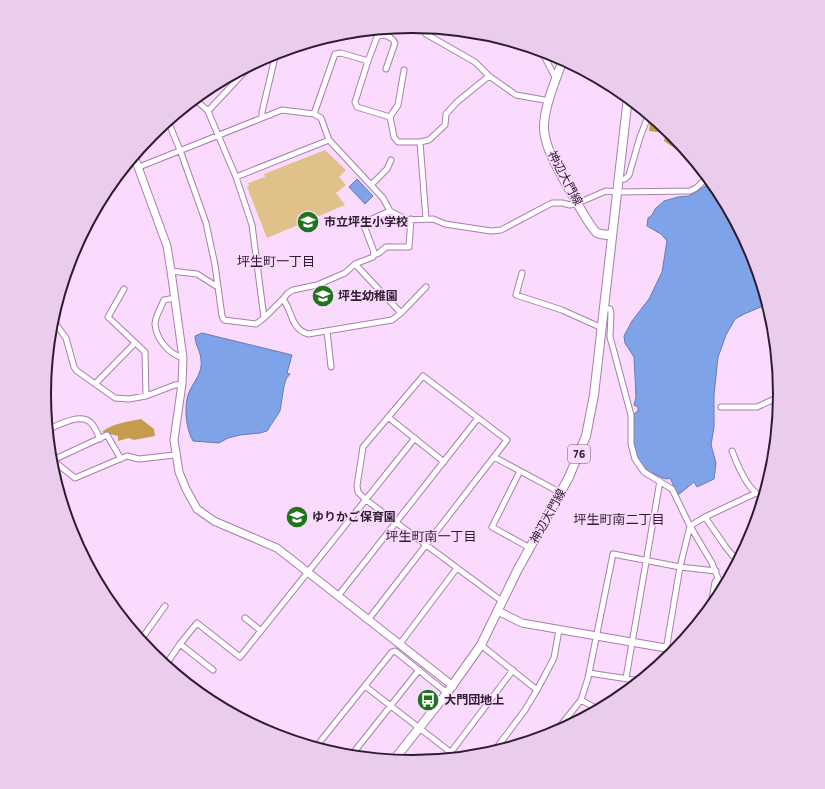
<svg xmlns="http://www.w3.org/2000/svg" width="825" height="789" viewBox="0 0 825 789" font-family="'Titillium Web','Noto Sans JP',sans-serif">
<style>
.green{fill:#dfc189}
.forest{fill:#c49c4b}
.water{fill:#7fa3e9;stroke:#677ab2}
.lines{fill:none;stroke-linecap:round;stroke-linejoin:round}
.street-casing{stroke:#aa7cb0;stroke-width:7}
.secondary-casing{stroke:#aa7cb0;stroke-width:9}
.primary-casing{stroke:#aa7cb0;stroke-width:10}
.street{stroke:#fff;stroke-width:5}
.secondary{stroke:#fff;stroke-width:7}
.primary{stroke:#fff;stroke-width:8}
.labels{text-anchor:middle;stroke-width:3;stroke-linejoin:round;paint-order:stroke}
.shield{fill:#fadbfd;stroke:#6c556e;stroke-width:1}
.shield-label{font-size:11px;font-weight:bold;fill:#2f1c31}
.street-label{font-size:12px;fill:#2f1c31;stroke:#fadbfd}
.poi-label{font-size:12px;font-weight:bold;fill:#2f1c31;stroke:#fadbfd;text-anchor:start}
.neighbourhood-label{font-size:13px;fill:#2f1c31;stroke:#fadbfd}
.rim{fill:none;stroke:#2f1c31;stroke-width:2}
</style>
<rect width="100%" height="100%" fill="#fadbfd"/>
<path class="green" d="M325,150L346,170L339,177L346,185L336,193L345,205L267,238L247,187L249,186L248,183L265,177L264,174Z"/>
<path class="forest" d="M651,116L673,134L698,164L664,141L666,133L649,131Z
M141,419L154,429L155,436L134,440L129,438L118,441V436L102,432C113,423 128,422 141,419Z"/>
<path class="water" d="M357,179L373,196L365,204L349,187Z
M707,185L722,195L753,254L768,304L744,314L735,319L726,335L718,357L714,395V427L711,445L716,463L714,479L697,487L694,482L678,495L670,478L666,479C660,476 652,474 647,470C630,458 634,431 634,414L638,411V407L634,405L636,397L634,357L625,343L624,336L632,321L649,299L662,272L667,241L661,234L647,226L648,218L652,215L655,209L664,201L678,197L689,196Z
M202,333L292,355L287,373L290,374L286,379L284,386L280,411L267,431L260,433L240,435L228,438L219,443L193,441C186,429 184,408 188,395C192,383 203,374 201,360C201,352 195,345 195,336Z"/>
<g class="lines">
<g class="street-casing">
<path id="street" d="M420,27L426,34L475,62L489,76L516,95L550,101
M541,50L556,79
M368,61L355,102L357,107L390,117
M404,70L398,105L390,117L394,137L398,142H420L426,219
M208,111L250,66
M314,114L335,54L341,53L368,61L377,37C384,33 392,37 395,43L386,69
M166,122L170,126L180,150L206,223L215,265L222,316L224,320L256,324L264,318L252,225L236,177L210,116L208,111L195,99
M329,140L383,198L390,211L407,220L433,219L445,224L491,231L501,230L552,203H562L570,205L578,203L606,191L617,192L690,191L696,188L707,178L711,180
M420,142L429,140L445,125L446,114L457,102L489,76
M139,167L262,118V112L276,53
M236,177L329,140L321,118L314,114L282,110L262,118
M619,179H625L629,175L640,137L649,114
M372,184L387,169L391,160
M93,214L100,208L102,198
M374,255L379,253L386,247H409L411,219
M355,264L401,313
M171,271L197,274L216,286H217
M522,273L516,295L562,310L602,328
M124,289L108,317L145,352L146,396
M175,298L164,300C161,307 155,317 155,324C156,339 169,354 183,358
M283,299C293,312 290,328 308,334L392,320L401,313L426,287
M604,308L610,309L611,313L610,337L631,415V444L635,459L644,472L672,489L690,526L712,563L723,591
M264,318L283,299L288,293L293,290L317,285L345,273L355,264L373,257L374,252L363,223L390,211
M52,319L66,338L74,367L77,371L115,398L129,399L146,396L175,385L182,384
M327,331L331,367
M96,383L135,343
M721,407H757L781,396
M388,417L444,462
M47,430C58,425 80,413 90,422C95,426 97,433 100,439
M732,451C737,464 745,484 756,493C758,495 762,495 765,496
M494,457L561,493
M50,458L75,478L127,456L139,459L175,455
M53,460L107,435L121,459
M520,471L492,527L530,548
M705,517L725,546L733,556L742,557
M338,596L478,418
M710,610L715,582L718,579
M245,618L261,631
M368,620L507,440L423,376L363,447L357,486L358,492L365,499C411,534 457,568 503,602
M140,641L165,606
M180,644L213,670
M399,645L457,568
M481,645L537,690
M664,662L680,567L690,526L705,517L756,493
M165,666L180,644L197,623L240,657L415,438
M589,673L641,681
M626,678L660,481
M365,686L458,758
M581,700L599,710
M553,735L581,700L588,678L613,554L680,567L716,571
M315,748L392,652L395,651L447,693
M492,754L525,710L537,690L554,658L559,630
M350,757L419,670
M445,760L513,670"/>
</g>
<g class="secondary-casing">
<path id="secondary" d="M134,156L167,246L171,271L183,358L182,384L174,440L179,472L186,489L197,509L214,521L277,548L453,686
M498,611L522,623L677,650"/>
</g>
<g class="primary-casing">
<path id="primary" d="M563,59C556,80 543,108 544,130C545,139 549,151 553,159C558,170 590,228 597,233C602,235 607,235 612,235
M393,761L447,693L481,645L517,571L569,477L586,436L594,395L628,97"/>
</g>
<use href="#street" class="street"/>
<use href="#secondary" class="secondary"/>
<use href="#primary" class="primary"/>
</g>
<defs>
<g id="school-disc" transform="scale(1.15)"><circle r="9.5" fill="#21741e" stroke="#fadbfd"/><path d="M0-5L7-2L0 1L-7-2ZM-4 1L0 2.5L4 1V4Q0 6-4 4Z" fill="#fff"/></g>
<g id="bus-disc" transform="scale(1.15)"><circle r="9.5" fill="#21741e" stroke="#fadbfd"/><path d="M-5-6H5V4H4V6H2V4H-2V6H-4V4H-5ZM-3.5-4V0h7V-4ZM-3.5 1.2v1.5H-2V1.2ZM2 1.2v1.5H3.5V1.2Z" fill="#fff"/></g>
</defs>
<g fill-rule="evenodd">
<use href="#school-disc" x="308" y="222"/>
<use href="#school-disc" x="323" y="296"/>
<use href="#school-disc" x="297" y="517"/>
<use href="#bus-disc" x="428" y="700"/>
</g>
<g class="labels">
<rect class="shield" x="568" y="445" width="22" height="18" rx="3"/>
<g class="shield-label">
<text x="579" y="458">76</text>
</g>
<g class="street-label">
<text transform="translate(565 178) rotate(62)" y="4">神辺大門線</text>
<text transform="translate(548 516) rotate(-61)" y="4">神辺大門線</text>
</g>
<g class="poi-label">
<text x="324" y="226">市立坪生小学校</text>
<text x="338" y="300">坪生幼稚園</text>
<text x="312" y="521">ゆりかご保育園</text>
<text x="444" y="704">大門団地上</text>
</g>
<g class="neighbourhood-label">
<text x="276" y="266">坪生町一丁目</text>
<text x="619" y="524">坪生町南二丁目</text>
<text x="431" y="541">坪生町南一丁目</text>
</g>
</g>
<path d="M0 0H825V789H0ZM51 394a361 361 0 1 1 722 0a361 361 0 1 1-722 0Z" fill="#eacced" fill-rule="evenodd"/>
<path class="rim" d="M51 394a361 361 0 1 1 722 0a361 361 0 1 1-722 0Z"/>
</svg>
